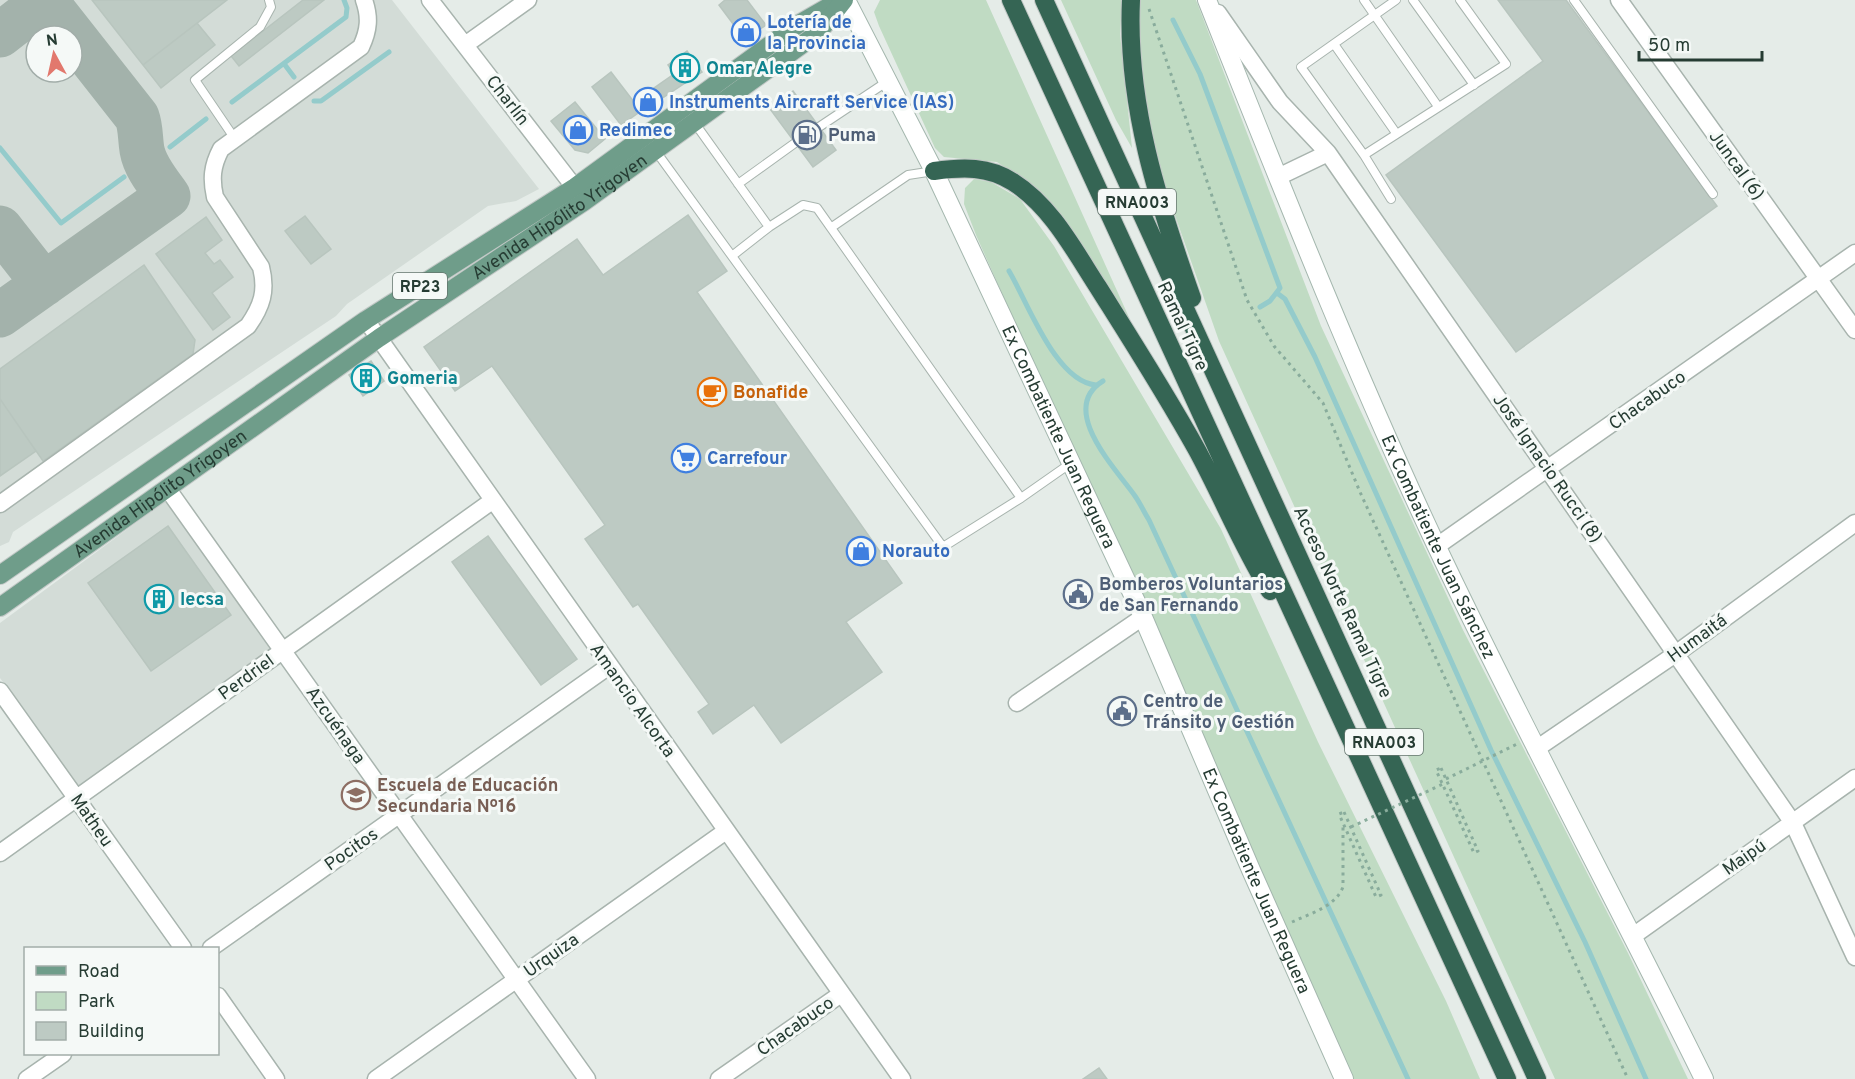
<svg xmlns="http://www.w3.org/2000/svg" width="1855" height="1079" viewBox="0 0 1855 1079" font-family="Overpass,sans-serif">
<style>
.built{fill:#d3dcd7;fill-rule:evenodd}
.green{fill:#c0dbc3}
.lines{fill:none;stroke-linecap:round;stroke-linejoin:round}
.stream{stroke:#94cbcb;stroke-width:5}
.taxiway{stroke:#a3b2ab;stroke-width:45}
.building{fill:#bdcac3;stroke:#b8c5be;stroke-width:1.5}
.lane-casing{stroke:#a8b4ae;stroke-width:10}
.street-casing{stroke:#a8b4ae;stroke-width:19}
.secondary-casing{stroke:#a4b7ae;stroke-width:20}
.primary-casing{stroke:#c2c8c6;stroke-width:20}
.highway-casing{stroke:#c2c8c6;stroke-width:20}
.path{stroke:#89ac9c;stroke-width:3;stroke-dasharray:3 4.5;stroke-linecap:butt}
.lane{stroke:#fff;stroke-width:8}
.street{stroke:#fff;stroke-width:16}
.secondary{stroke:#fff;stroke-width:18}
.primary{stroke:#6f9d8a;stroke-width:18}
.highway{stroke:#356554;stroke-width:18}
.path-bridge{stroke:#89ac9c;stroke-width:3;stroke-dasharray:3 4.5;stroke-linecap:butt}
.labels{text-anchor:middle;stroke-width:6;stroke-linejoin:round;paint-order:stroke}
.shield{fill:#f5f9f7;stroke:#64756e;stroke-width:1.5}
.shield-label{font-size:16px;font-weight:bold;fill:#263c33}
.shop-label{font-size:18px;font-weight:bold;fill:#366cbe;stroke:#f5f9f7;text-anchor:start}
.culture-label{font-size:18px;font-weight:bold;fill:#0d838f;stroke:#f5f9f7;text-anchor:start}
.street-label{font-size:18px;fill:#263c33;stroke:#f5f9f7}
.service-label{font-size:18px;font-weight:bold;fill:#4e5e75;stroke:#f5f9f7;text-anchor:start}
.food-label{font-size:18px;font-weight:bold;fill:#c56008;stroke:#f5f9f7;text-anchor:start}
.education-label{font-size:18px;font-weight:bold;fill:#785e54;stroke:#f5f9f7;text-anchor:start}
</style>
<rect width="100%" height="100%" fill="#e5ece8"/>
<path class="built" d="M0,0H392L539,189L516,201L488,206L347,304L336,316L13,532L9,542L0,546ZM36,36H72V72H36Z
M167,500L273,649L79,790L0,678V623Z"/>
<path class="green" d="M880,0H986L1150,364L1021,178L997,162L944,157L935,148L879,26L874,12Z
M1061,0H1122L1120,34L1132,148L1116,120Z
M1135,0H1196L1321,326L1463,630L1628,953L1688,1079H1555L1219,341L1157,164L1133,29Z
M974,179L991,182L1020,199L1054,246L1221,529L1318,742L1446,1001L1480,1079H1352L976,235L964,204L965,188Z"/>
<g class="lines">
<path class="stream" d="M1173,20L1200,74L1280,288L1270,301L1260,307
M285,65L294,77
M314,101H321L389,52
M232,102L346,17L347,8L344,0
M170,147L206,119
M0,148L61,223L124,177
M1009,271C1028,303 1056,382 1096,385
M1277,293L1285,299L1315,357L1491,750L1585,942L1646,1079
M1103,381C1057,409 1116,469 1135,496C1140,503 1144,512 1149,520L1408,1079"/>
<path class="taxiway" d="M0,35L45,0
M0,228L44,284
M0,315L168,196C158,182 145,167 142,150C140,138 141,128 137,117L45,0"/>
</g>
<path class="building" d="M92,0H227L143,65Z
M303,0H324L239,66L231,56Z
M725,0H747L766,25L745,40L719,5Z
M1498,0H1566L1717,206L1516,352L1386,175L1543,61Z
M197,23L215,45L161,88L143,65Z
M687,51L702,72L682,85L668,65Z
M611,72L641,111L621,125L592,87Z
M674,74L682,85L661,99L654,88Z
M793,91L836,150L813,167L770,109Z
M575,102L605,139L588,153L575,150L551,121Z
M688,215L727,271L697,292L902,583L846,622L882,672L781,743L754,705L713,734L698,712L709,704L638,604L633,607L585,539L605,525L492,366L455,391L424,347L577,239L603,275Z
M305,216L331,249L311,264L285,231Z
M206,217L222,240L205,253L214,264L220,260L233,277L212,293L230,317L213,330L156,254Z
M144,265L195,340L193,354L43,461L0,399V369Z
M371,361L384,381L363,396L349,375Z
M0,399L36,451L0,476Z
M168,526L231,615L151,671L88,583Z
M488,536L577,659L541,685L452,562Z
M1099,1068L1107,1079H1083Z"/>
<g class="lines">
<g class="lane-casing">
<path id="lane" d="M1364,0L1437,105
M1413,0L1474,85
M1574,0L1713,194
M1334,44L1396,133
M819,127L888,81
M235,139L195,80L260,27L271,7L269,0
M655,150L943,547L1021,498L817,208L803,205L769,227L694,122
M1364,155L1506,64L1460,0
M738,184L795,143
M1391,199L1364,155L1301,67L1396,0
M832,227L908,175L934,171
M732,256L769,227
M1021,498L1071,463"/>
</g>
<g class="street-casing">
<path id="street" d="M430,0L582,197
M1619,0L1855,330
M1218,13L1280,102L1328,153L1793,823L1855,957
M465,45L528,0
M1278,177L1328,153
M366,320L902,1079
M167,488L587,1079
M0,504L248,326C262,306 267,291 261,267L215,197C211,179 212,166 221,149L361,47C369,30 370,17 364,0
M1437,546L1855,253
M0,691L183,948
M1017,703L1143,617
M1536,749L1677,653L1855,523
M0,853L492,501
M1633,936L1855,778
M211,948L609,666
M218,996L276,1079
M27,1079L63,1054
M376,1079L726,831
M719,1079L841,994"/>
</g>
<g class="secondary-casing">
<g id="secondary">
<path id="s1" d="M846,0L934,171L1140,610L1251,870L1344,1079"/>
<path id="s2" d="M1207,0C1280,183 1352,366 1436,545C1521,725 1616,900 1704,1079"/>
</g>
</g>
<g class="primary-casing">
<g id="primary">
<path d="M0,575L366,320L575,187L797,25L837,2"/>
<path id="s3" d="M0,607L379,338L585,201L818,33L844,0"/>
</g>
</g>
<g class="highway-casing">
<path id="highway" d="M1011,0L1507,1079
M1044,0L1537,1079
M1131,0C1126,103 1158,202 1192,298
M934,171C963,167 988,166 1013,182C1051,206 1074,250 1098,287C1132,341 1166,394 1197,450C1222,496 1242,546 1270,591"/>
</g>
<path class="path" d="M1149,9L1247,300L1274,346L1323,403L1360,492L1628,1079
M1441,768L1478,851L1474,853L1436,770Z
M1446,779L1517,744
M1344,812L1381,895L1376,897L1339,814Z
M1292,922C1311,913 1335,907 1343,887V826"/>
<use href="#lane" class="lane"/>
<use href="#street" class="street"/>
<use href="#secondary" class="secondary"/>
<use href="#primary" class="primary"/>
<use href="#highway" class="highway"/>
<path class="path-bridge" d="M1351,827L1443,784"/>
</g>
<defs>
<g id="shop-ring" transform="scale(1.5)"><circle r="9.5" fill="#f5f9f7" stroke="#3f7fe0" stroke-width="1.5"/><path d="M-5-2.5h2.3a2.7 3.5 0 0 1 5.4 0H5L5.5 6h-11ZM-1.5-2.5h3a1.5 2.3 0 0 0-3 0Z" fill="#3f7fe0"/></g>
<g id="building-ring" transform="scale(1.5)"><circle r="9.5" fill="#f5f9f7" stroke="#0f9aa8" stroke-width="1.5"/><path d="M-4-6H4V6H1V3H-1V6H-4ZM-2.5-4.3h1.7v1.8h-1.7ZM.8-4.3h1.7v1.8H.8ZM-2.5-1h1.7V.8h-1.7ZM.8-1h1.7V.8H.8Z" fill="#0f9aa8"/></g>
<g id="fuel-ring" transform="scale(1.5)"><circle r="9.5" fill="#f5f9f7" stroke="#5c6f8a" stroke-width="1.5"/><path d="M-5.5-6h7V0h2V4h1.3V-2.5L3-4.5l.8-.8L6-3V5H2.5V1h-1V6h-7ZM-4.2-4.7v3.2H.2V-4.7Z" fill="#5c6f8a"/></g>
<g id="cafe-ring" transform="scale(1.5)"><circle r="9.5" fill="#f5f9f7" stroke="#e8710a" stroke-width="1.5"/><path d="M-5.5-4.5H6V0H3Q3 3.5 0 3.5H-2.5Q-5.5 3.5-5.5 0ZM3-3.2v2h1.7v-2ZM-6 4.5H4V6H-6Z" fill="#e8710a"/></g>
<g id="supermarket-ring" transform="scale(1.5)"><circle r="9.5" fill="#f5f9f7" stroke="#3f7fe0" stroke-width="1.5"/><path d="M-6-5.5h2.5l.6 2H6L4.5 2H-2.5L-4.4-4H-6ZM-1.5 3.2a1.3 1.3 0 1 0 .1 0ZM3 3.2a1.3 1.3 0 1 0 .1 0Z" fill="#3f7fe0"/></g>
<g id="civic-ring" transform="scale(1.5)"><circle r="9.5" fill="#f5f9f7" stroke="#5c6f8a" stroke-width="1.5"/><path d="M-.6-6.5H3V-4.5H.6V-3L4-1V1h2V6H-6V1h2V-1L-.6-3ZM-1.2 2.5V6h2.4V2.5Z" fill="#5c6f8a"/></g>
<g id="school-ring" transform="scale(1.5)"><circle r="9.5" fill="#f5f9f7" stroke="#8d6e63" stroke-width="1.5"/><path d="M0-5L7-2L0 1L-7-2ZM-4 1L0 2.5L4 1V4Q0 6-4 4Z" fill="#8d6e63"/></g>
</defs>
<g fill-rule="evenodd">
<use href="#shop-ring" x="746" y="32"/>
<use href="#building-ring" x="685" y="68"/>
<use href="#shop-ring" x="648" y="102"/>
<use href="#shop-ring" x="578" y="130"/>
<use href="#fuel-ring" x="807" y="135"/>
<use href="#building-ring" x="366" y="378"/>
<use href="#cafe-ring" x="712" y="392"/>
<use href="#supermarket-ring" x="686" y="458"/>
<use href="#shop-ring" x="861" y="551"/>
<use href="#civic-ring" x="1078" y="594"/>
<use href="#building-ring" x="159" y="599"/>
<use href="#civic-ring" x="1122" y="711"/>
<use href="#school-ring" x="356" y="795"/>
</g>
<g class="labels">
<g class="shield">
<rect x="1098" y="189" width="78" height="26" rx="4.5"/>
<rect x="393" y="273" width="54" height="26" rx="4.5"/>
<rect x="1345" y="729" width="78" height="26" rx="4.5"/>
</g>
<g class="shield-label">
<text x="1137" y="208">RNA003</text>
<text x="420" y="292">RP23</text>
<text x="1384" y="748">RNA003</text>
</g>
<g class="shop-label">
<text x="767" y="28">Lotería de<tspan x="767" dy="21">la Provincia</tspan></text>
<text x="669" y="108">Instruments Aircraft Service (IAS)</text>
<text x="599" y="136">Redimec</text>
<text x="707" y="464">Carrefour</text>
<text x="882" y="557">Norauto</text>
</g>
<g class="culture-label">
<text x="706" y="74">Omar Alegre</text>
<text x="387" y="384">Gomeria</text>
<text x="180" y="605">Iecsa</text>
</g>
<g class="street-label">
<text transform="translate(508 100) rotate(52)" y="6">Charlín</text>
<text transform="translate(1737 165) rotate(54)" y="6">Juncal (6)</text>
<text dy="6" stroke="none"><textPath href="#s3" startOffset="682">Avenida Hipólito Yrigoyen</textPath></text>
<text transform="translate(1183 326) rotate(65)" y="6">Ramal Tigre</text>
<text transform="translate(1647 400) rotate(-35)" y="6">Chacabuco</text>
<text dy="6" stroke="none"><textPath href="#s1" startOffset="486">Ex Combatiente Juan Reguera</textPath></text>
<text transform="translate(1548 468) rotate(55)" y="6">José Ignacio Rucci (8)</text>
<text dy="6" stroke="none"><textPath href="#s3" startOffset="196">Avenida Hipólito Yrigoyen</textPath></text>
<text dy="6" stroke="none"><textPath href="#s2" startOffset="594">Ex Combatiente Juan Sánchez</textPath></text>
<text transform="translate(1343 602) rotate(65)" y="6">Acceso Norte Ramal Tigre</text>
<text transform="translate(1697 638) rotate(-36)" y="6">Humaitá</text>
<text transform="translate(246 677) rotate(-36)" y="6">Perdriel</text>
<text transform="translate(633 700) rotate(55)" y="6">Amancio Alcorta</text>
<text transform="translate(336 725) rotate(55)" y="6">Azcuénaga</text>
<text transform="translate(92 820) rotate(55)" y="6">Matheu</text>
<text transform="translate(351 849) rotate(-35)" y="6">Pocitos</text>
<text transform="translate(1744 857) rotate(-35)" y="6">Maipú</text>
<text dy="6" stroke="none"><textPath href="#s1" startOffset="972">Ex Combatiente Juan Reguera</textPath></text>
<text transform="translate(551 955) rotate(-35)" y="6">Urquiza</text>
<text transform="translate(795 1026) rotate(-35)" y="6">Chacabuco</text>
</g>
<g class="service-label">
<text x="828" y="141">Puma</text>
<text x="1099" y="590">Bomberos Voluntarios<tspan x="1099" dy="21">de San Fernando</tspan></text>
<text x="1143" y="707">Centro de<tspan x="1143" dy="21">Tránsito y Gestión</tspan></text>
</g>
<g class="food-label">
<text x="733" y="398">Bonafide</text>
</g>
<g class="education-label">
<text x="377" y="791">Escuela de Educación<tspan x="377" dy="21">Secundaria Nº16</tspan></text>
</g>
</g>
<rect x="24" y="947" width="195" height="108" fill="#f5f9f7" stroke="#a2ada9" stroke-width="1.5"/>
<rect x="36" y="966" width="30" height="9" fill="#6f9d8a" stroke="#a2ada9" stroke-width="1.5"/>
<text x="78" y="977" font-size="18" fill="#263c33">Road</text>
<rect x="36" y="992" width="30" height="18" fill="#c0dbc3" stroke="#a2ada9" stroke-width="1.5"/>
<text x="78" y="1007" font-size="18" fill="#263c33">Park</text>
<rect x="36" y="1022" width="30" height="18" fill="#bdcac3" stroke="#a2ada9" stroke-width="1.5"/>
<text x="78" y="1037" font-size="18" fill="#263c33">Building</text>
<g transform="translate(54 54) rotate(352)"><circle r="28" fill="#f5f9f7" stroke="#a2ada9" stroke-width="1.5"/>
<path d="M0-4.5L10 22L0 15L-10 22Z" fill="#e2786d"/>
<text y="-9" font-size="16" font-weight="bold" text-anchor="middle" fill="#263c33">N</text>
</g>
<path d="M1639 51v9h123v-9" fill="none" stroke="#263c33" stroke-width="3"/>
<text x="1648" y="51" font-size="18" fill="#263c33" stroke="#f5f9f7" stroke-width="4.5" paint-order="stroke">50 m</text>
</svg>
